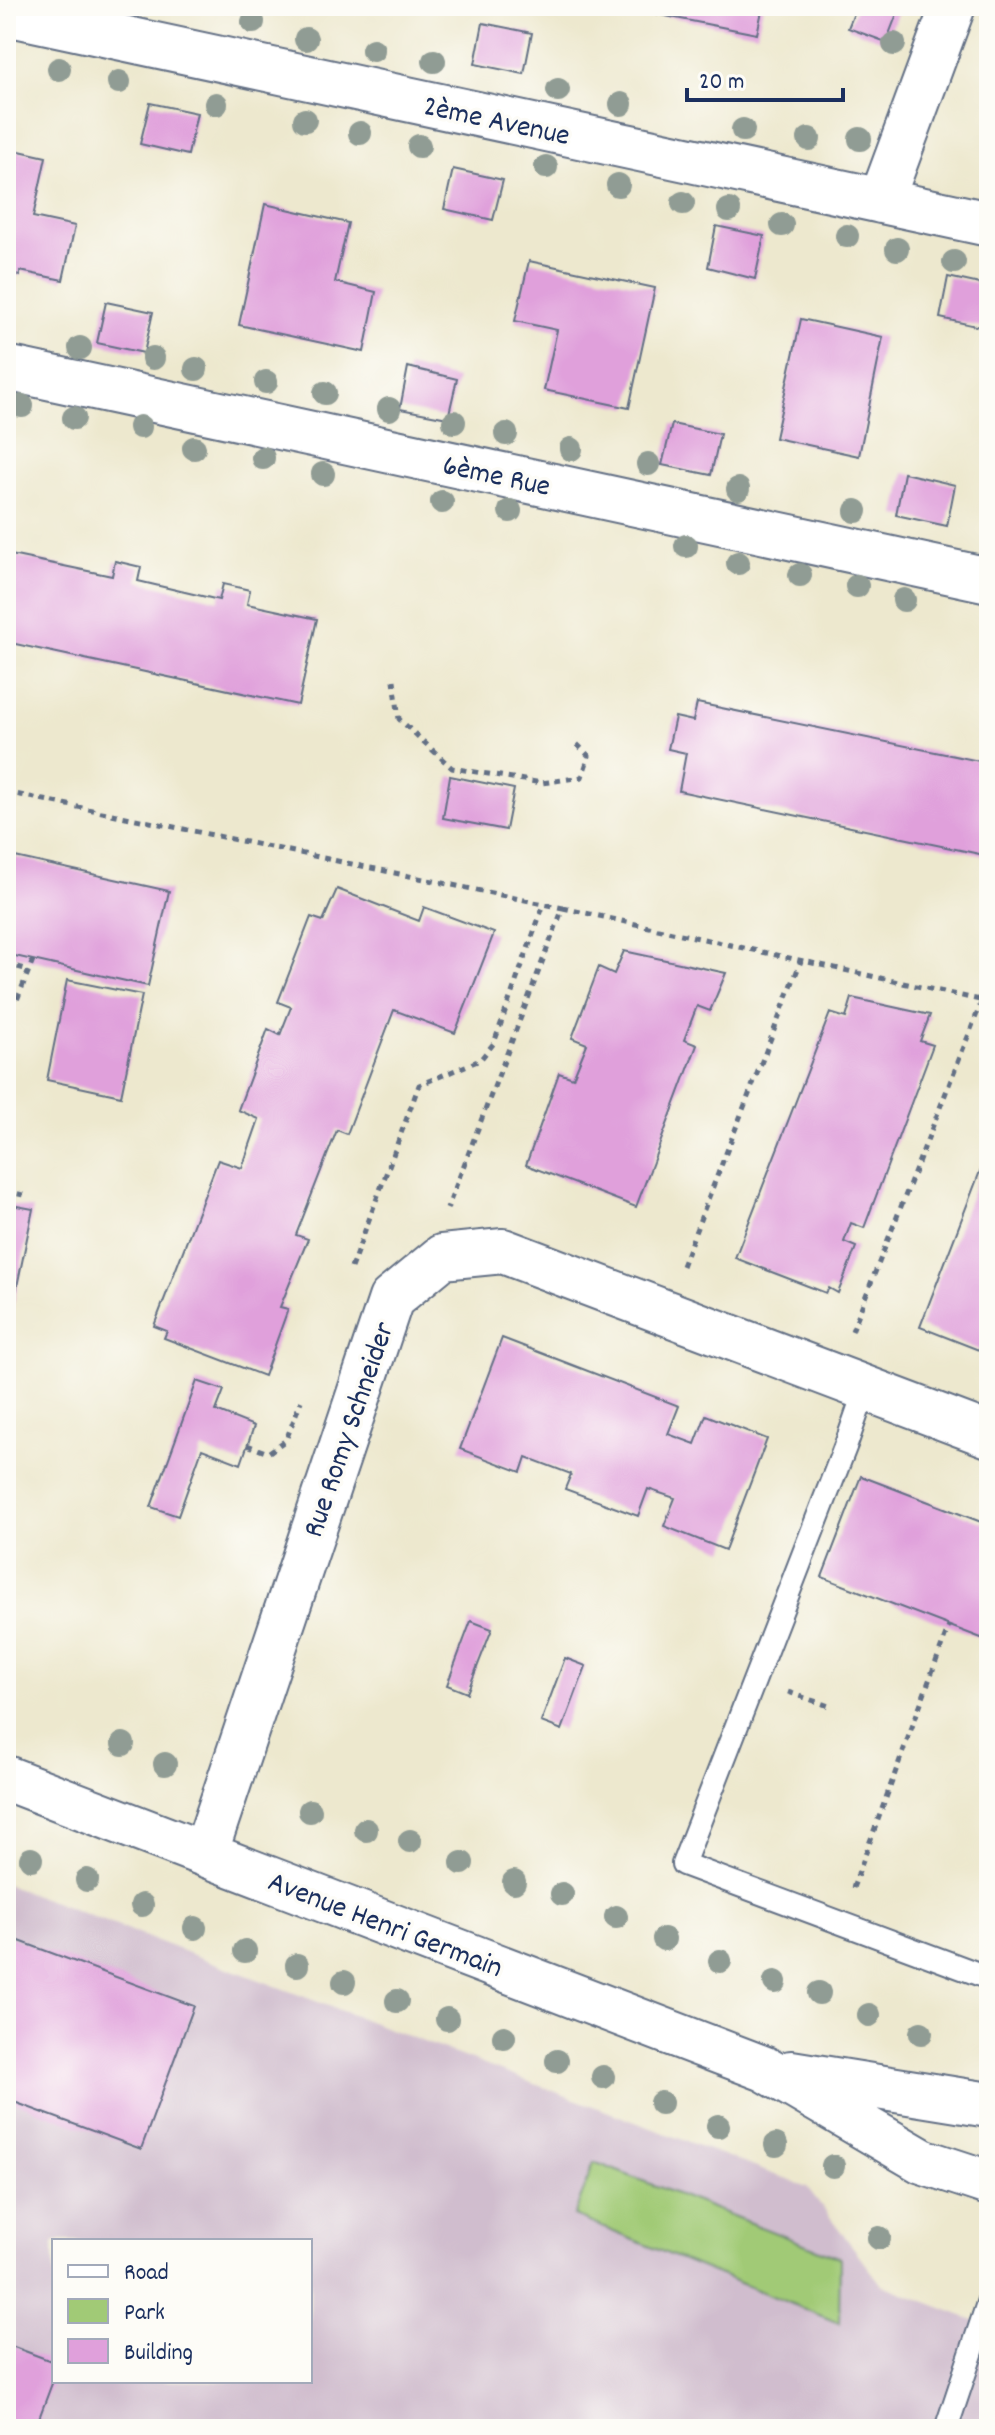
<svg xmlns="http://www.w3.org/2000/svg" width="995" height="2435" viewBox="0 0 995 2435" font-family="Dekko,sans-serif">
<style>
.industrial{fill:#d0bdce;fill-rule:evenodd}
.green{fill:#a1ca76;stroke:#5e7c6a;stroke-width:2}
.building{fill:#e0a0db}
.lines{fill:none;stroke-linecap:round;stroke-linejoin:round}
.service-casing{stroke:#647085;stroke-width:26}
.minor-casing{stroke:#647085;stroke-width:48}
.path{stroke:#647085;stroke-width:5;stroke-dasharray:6 6;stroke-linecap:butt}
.service{stroke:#fff;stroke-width:22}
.minor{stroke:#fff;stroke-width:44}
.tree{fill:#909c94}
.labels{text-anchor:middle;stroke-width:7;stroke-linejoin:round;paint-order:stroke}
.street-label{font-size:30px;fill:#1b2f5e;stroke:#fdfcf7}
</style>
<rect width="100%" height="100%" fill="#fdfcf7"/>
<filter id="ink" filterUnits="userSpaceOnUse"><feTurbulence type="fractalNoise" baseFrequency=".0125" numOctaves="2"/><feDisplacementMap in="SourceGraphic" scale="16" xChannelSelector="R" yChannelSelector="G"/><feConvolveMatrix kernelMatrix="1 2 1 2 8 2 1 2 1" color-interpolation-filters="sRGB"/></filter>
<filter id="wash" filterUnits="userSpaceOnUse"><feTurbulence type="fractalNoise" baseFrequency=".006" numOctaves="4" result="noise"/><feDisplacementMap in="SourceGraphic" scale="32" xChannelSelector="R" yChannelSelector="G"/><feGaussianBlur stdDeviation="1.8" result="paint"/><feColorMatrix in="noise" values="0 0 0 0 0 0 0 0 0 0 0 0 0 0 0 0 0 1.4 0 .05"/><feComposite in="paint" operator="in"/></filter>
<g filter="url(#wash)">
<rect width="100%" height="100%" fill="#ede8ce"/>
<path class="industrial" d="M6,1884L807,2187L882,2285L989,2326V2429H6ZM54,2241H310V2381H54Z"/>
<path class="green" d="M594,2162L840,2258L839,2323L574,2216Z"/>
<g id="blocks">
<path class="building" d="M630,6H763L757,34L630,9Z
M857,6H900L886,42L848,28Z
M483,23L532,33L524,74L475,64Z
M150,103L197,113L188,155L140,144Z
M6,148L46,157L33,217L75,226L63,280L20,271V276L6,273Z
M453,169L503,180L493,220L444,209Z
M265,204L348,223L335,282L376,292L364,352L239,325Z
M716,226L764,236L755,279L708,267Z
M529,261L655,288L629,408L544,390L557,330L515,321Z
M948,277L989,286V329L940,318Z
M106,302L153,312L144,353L97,343Z
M801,319L883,337L859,456L775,438Z
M408,367L457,379L448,418L400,409Z
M672,424L720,434L711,475L662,465Z
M904,473L955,485L947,526L896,515Z
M6,554L112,576L115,561L141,567L138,581L219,600L223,584L250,590L247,604L317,619L298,705L6,642Z
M697,703L989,763V856L679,791L686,753L668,749L675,717L693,721Z
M450,776L514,789L506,830L443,818Z
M6,855L169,891L148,986L6,954Z
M337,889L419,921L424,907L494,933L455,1033L394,1010L347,1134L337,1130L296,1235L308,1239L280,1307L288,1309L264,1376L164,1338L167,1331L154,1326L218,1160L242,1168L259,1119L238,1110L268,1029L280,1035L291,1007L278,1002L311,917L323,921Z
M624,951L726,973L710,1011L697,1006L684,1040L697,1045L636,1207L526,1165L559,1073L573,1078L587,1044L572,1038L599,967L614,974Z
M67,980L142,995L121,1096L47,1080Z
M852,998L930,1015L920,1041L933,1045L864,1228L851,1223L844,1242L856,1247L838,1293L829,1288L826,1293L735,1258L830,1013L846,1018Z
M989,1148V1354L920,1327Z
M6,1204L33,1209L13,1306L6,1304Z
M502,1338L679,1406L668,1434L695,1444L706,1415L767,1439L725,1550L664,1526L675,1498L648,1489L638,1516L565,1489L571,1474L526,1457L521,1472L460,1449Z
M197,1381L224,1390L216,1411L254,1426L241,1464L202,1449L178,1516L151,1507Z
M861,1476L989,1525V1641L822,1577Z
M471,1621L492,1629L467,1693L447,1685Z
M565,1658L586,1666L562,1730L541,1722Z
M6,1936L194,2006L141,2149L6,2099Z
M6,2344L54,2362V2378L35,2429H6Z"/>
</g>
</g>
<g filter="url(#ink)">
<use href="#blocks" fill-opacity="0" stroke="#647085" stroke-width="2"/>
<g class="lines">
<g class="service-casing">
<path id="service" d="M866,1387L847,1442L683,1864L989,1978
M946,2429L989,2300"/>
</g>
<g class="minor-casing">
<path id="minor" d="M6,13L989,224
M881,201L953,6
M6,368L989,580
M6,1778L765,2069L922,2161L986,2182
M205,1854L391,1299L442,1257L503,1251L989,1435
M791,2073L989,2105"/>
</g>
<path class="path" d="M394,680L399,719L452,768L542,783L582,777L589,756L575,742
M6,792L563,908L447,1209
M563,908L989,1002
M6,964L29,970
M6,999L17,1000L33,960
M6,1191L27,1196
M682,1266L801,961
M351,1268L419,1085L480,1060L494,1043L544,904
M852,1331L982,1001
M247,1445L268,1453L286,1440L301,1401
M986,1524L989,1516
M788,1692L829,1706
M853,1888L949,1626"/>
<use href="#service" class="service"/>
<use href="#minor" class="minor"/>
</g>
<g class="tree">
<circle cx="253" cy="22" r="12"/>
<circle cx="306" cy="39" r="12"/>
<circle cx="894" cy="44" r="12"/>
<circle cx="373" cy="50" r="12"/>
<circle cx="434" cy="61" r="12"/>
<circle cx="59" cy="69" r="12"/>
<circle cx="119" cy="82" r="12"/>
<circle cx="558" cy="90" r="12"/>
<circle cx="216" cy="104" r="12"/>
<circle cx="621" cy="104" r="12"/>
<circle cx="305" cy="120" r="12"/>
<circle cx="743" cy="130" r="12"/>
<circle cx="360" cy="133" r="12"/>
<circle cx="809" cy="139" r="12"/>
<circle cx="860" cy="139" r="12"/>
<circle cx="419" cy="146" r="12"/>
<circle cx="546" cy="167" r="12"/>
<circle cx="618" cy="185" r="12"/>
<circle cx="683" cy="203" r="12"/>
<circle cx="729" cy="210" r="12"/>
<circle cx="782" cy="225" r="12"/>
<circle cx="847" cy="236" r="12"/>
<circle cx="897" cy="249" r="12"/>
<circle cx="954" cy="262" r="12"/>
<circle cx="80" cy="348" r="12"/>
<circle cx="153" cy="358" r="12"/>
<circle cx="196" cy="369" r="12"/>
<circle cx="266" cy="382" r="12"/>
<circle cx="325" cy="393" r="12"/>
<circle cx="22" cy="406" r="12"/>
<circle cx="389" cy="409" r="12"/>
<circle cx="74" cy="418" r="12"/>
<circle cx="454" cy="422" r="12"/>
<circle cx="140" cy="427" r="12"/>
<circle cx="506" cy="434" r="12"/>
<circle cx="194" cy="448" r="12"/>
<circle cx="571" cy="449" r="12"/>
<circle cx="263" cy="458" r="12"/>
<circle cx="648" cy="464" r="12"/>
<circle cx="323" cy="474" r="12"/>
<circle cx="738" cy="489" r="12"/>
<circle cx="442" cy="502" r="12"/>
<circle cx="510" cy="511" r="12"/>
<circle cx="856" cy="511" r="12"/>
<circle cx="686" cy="546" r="12"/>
<circle cx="738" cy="563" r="12"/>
<circle cx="800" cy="575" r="12"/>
<circle cx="857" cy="586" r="12"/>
<circle cx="904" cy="600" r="12"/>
<circle cx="123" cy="1744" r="12"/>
<circle cx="165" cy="1764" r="12"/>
<circle cx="310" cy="1811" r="12"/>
<circle cx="366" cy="1830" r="12"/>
<circle cx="410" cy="1841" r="12"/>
<circle cx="31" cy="1859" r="12"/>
<circle cx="462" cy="1863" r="12"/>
<circle cx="87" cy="1880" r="12"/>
<circle cx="514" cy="1882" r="12"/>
<circle cx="562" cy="1894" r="12"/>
<circle cx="142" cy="1905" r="12"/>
<circle cx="616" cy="1917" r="12"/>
<circle cx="195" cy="1928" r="12"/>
<circle cx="664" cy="1939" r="12"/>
<circle cx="245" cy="1951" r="12"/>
<circle cx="720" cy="1961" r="12"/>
<circle cx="297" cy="1965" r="12"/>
<circle cx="344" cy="1982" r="12"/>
<circle cx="775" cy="1982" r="12"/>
<circle cx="819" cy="1993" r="12"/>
<circle cx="397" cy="2001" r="12"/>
<circle cx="869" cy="2015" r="12"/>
<circle cx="447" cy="2019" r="12"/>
<circle cx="921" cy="2033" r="12"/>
<circle cx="504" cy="2037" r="12"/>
<circle cx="557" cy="2061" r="12"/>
<circle cx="603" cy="2077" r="12"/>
<circle cx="661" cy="2103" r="12"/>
<circle cx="718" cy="2126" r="12"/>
<circle cx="776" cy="2145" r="12"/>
<circle cx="833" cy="2166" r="12"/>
<circle cx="879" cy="2238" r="12"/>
</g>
</g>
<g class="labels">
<g class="street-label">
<text transform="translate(497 119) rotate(12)" y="10">2ème Avenue</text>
<text transform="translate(497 474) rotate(12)" y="10">6ème Rue</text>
<text transform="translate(347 1429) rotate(-71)" y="10">Rue Romy Schneider</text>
<text transform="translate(386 1923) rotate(21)" y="10">Avenue Henri Germain</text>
</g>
</g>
<rect width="995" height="2435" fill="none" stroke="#fdfcf7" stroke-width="32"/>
<rect x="52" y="2239" width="260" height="144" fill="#fdfcf7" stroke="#a3aaba" stroke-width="2"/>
<rect x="68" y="2265" width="40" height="12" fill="#ffffff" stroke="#a3aaba" stroke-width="2"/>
<text x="124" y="2279" font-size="24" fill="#1b2f5e">Road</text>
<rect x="68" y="2299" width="40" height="24" fill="#a1ca76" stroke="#a3aaba" stroke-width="2"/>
<text x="124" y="2319" font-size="24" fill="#1b2f5e">Park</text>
<rect x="68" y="2339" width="40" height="24" fill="#e0a0db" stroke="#a3aaba" stroke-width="2"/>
<text x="124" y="2359" font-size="24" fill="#1b2f5e">Building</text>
<path d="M687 88v12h156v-12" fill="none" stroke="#1b2f5e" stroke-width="4"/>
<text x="699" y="88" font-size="24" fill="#1b2f5e" stroke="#fdfcf7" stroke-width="6" paint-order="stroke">20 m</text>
</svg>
